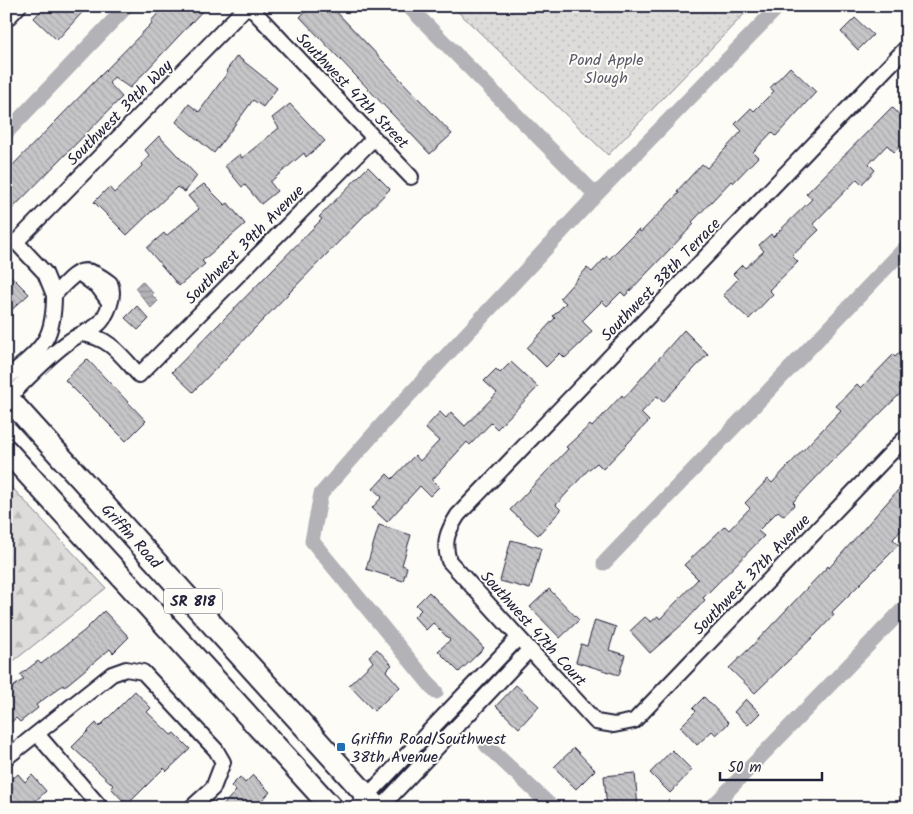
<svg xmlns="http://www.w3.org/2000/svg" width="913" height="814" viewBox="0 0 913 814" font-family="Kalam,sans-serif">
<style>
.green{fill:url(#green-dots);stroke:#807f8b}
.forest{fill:url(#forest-firs);stroke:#807f8b}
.water{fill:url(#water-rules);stroke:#787885}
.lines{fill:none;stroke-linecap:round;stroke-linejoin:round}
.canal{stroke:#b2b2b7;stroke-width:15}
.building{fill:url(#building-back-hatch);stroke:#22223b}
.minor-casing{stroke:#22223b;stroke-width:18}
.primary-casing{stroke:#22223b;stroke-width:25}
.minor{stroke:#fdfcf7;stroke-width:14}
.primary{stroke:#fdfcf7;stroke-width:21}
.poi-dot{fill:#1f6fb2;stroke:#fdfcf7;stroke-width:2}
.labels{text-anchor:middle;stroke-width:4;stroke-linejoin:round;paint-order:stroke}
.shield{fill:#fdfcf7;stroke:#646373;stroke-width:1}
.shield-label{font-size:15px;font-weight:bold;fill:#22223b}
.park-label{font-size:16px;fill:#5a5a6b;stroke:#fdfcf7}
.street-label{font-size:16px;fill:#22223b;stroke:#fdfcf7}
.poi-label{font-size:16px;fill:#22223b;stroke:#fdfcf7;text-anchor:start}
</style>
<defs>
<pattern id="green-dots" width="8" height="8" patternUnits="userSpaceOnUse" patternTransform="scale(1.25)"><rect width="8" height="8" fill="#dddcdb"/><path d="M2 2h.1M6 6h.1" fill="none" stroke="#bdbcbd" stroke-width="1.8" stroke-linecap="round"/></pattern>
<pattern id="forest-firs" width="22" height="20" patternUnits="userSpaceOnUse" patternTransform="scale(1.25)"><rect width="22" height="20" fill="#dddcdb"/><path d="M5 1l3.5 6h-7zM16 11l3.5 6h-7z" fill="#bdbcbd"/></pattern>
<pattern id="water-rules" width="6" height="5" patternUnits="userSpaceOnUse" patternTransform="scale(1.25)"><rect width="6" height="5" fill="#b2b2b7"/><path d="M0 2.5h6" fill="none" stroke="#909096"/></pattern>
<pattern id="building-back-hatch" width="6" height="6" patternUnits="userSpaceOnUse" patternTransform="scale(1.25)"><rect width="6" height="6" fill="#c6c6c8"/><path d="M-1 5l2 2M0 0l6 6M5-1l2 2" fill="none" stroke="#aaaaad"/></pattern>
</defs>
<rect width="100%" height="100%" fill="#fdfcf7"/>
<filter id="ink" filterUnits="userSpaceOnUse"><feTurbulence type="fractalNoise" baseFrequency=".02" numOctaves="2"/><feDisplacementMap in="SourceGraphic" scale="10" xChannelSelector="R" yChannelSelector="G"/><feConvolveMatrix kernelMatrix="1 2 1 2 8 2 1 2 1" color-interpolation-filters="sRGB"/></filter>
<g filter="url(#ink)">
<path class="green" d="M452,6H752L608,155Z"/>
<path class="forest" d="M6,481L106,588L6,667Z"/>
<path class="water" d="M142,281L153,293L152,295L158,301L151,308L135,288Z"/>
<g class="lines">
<path class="canal" d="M408,6L596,195
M6,133L127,6
M604,563L907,246
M436,692L312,541L321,494L386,420L596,195L779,6
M486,745L553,808
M711,808L907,605"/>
</g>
<path class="building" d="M45,6H88L57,40L34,18Z
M165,6H207L130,88L114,77L109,83L122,97L6,215V172L152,23L151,21Z
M311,6H331L452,134L430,154L300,17Z
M855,18L873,35L858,50L841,32Z
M237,56L277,88L263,107L253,100L214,153L176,122L189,104L199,112L228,72L226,71Z
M790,67L816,92L776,136L772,132L753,152L758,157L733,183L731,181L692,222L694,224L625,296L621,292L607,306L602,301L582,321L592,331L581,343L565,358L560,353L546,367L527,348L555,318L553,316L566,303L560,298L587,268L592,272L607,256L609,259L638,230L641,232L679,193L677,191L702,164L707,168L742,131L735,124L751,108L754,111L774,91L770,88Z
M290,104L325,141L306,157L304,153L270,182L277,191L261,204L245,185L242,187L225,166L240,154L242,158L279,128L272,118Z
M892,107L907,123V140L894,152L887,145L869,164L875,170L862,184L857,179L813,224L819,230L792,256L798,262L769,290L773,294L749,319L723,295L738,279L733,274L742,265L745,268L764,251L759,245L771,234L773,237L812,199L806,194Z
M159,136L197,176L185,192L177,187L127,235L94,202L109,187L114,193L142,166L141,164L150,156L145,150Z
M368,167L390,189L193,392L172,372L322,219L319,217Z
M204,184L225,205L228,203L245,224L202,261L205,264L179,286L147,248L164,233L166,236L199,209L188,196Z
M6,271L29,294L6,315Z
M137,306L149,319L138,330L125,318Z
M684,330L708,354L663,402L657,396L641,413L649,421L603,469L597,463L588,470L556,505L561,510L538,535L510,510L568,449L566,447L590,425L592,427L622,395L624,398Z
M907,345V387L829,464L793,502L795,504L784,516L778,511L758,531L764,536L703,598L705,600L685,622L650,653L630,631L645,617L651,622L658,616L660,619L698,579L684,565L725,526L729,530L750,508L745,503L768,479L772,483L841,410L836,406L857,384L861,388L893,355L895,357Z
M87,359L146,421L126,441L65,380Z
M511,362L538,387L497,429L491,423L470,445L467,442L432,480L439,487L430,496L420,486L387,522L372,508L382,497L373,489L387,474L392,479L415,455L420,461L439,441L425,428L440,412L446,418L451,412L465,426L497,393L484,381L496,369L500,373Z
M907,480V524L893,539L899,545L832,612L834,615L816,634L755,693L729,668L752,646L828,566L829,568Z
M379,525L411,535L402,565L407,567L403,581L366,569Z
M511,540L541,548L530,589L500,581Z
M549,589L579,620L560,638L530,607Z
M429,592L484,648L459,672L438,651L450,640L433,623L426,630L414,617L421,610L416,605Z
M104,611L129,637L113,653L110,649L64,687L63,685L36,705L38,708L20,722L16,718L6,727V692L24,679L20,675L38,661L41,664L84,631Z
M595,620L616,627L609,650L625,655L619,675L576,662L581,644L587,646Z
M377,649L392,665L386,671L400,687L374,711L349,685L373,662L369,656Z
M516,685L539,706L519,728L496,706Z
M135,691L151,708L147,712L171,735L174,733L190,749L167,771L164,768L127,805L111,788L113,785L72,747L96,723L99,727Z
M704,697L729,723L716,735L712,731L697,745L680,727L696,711L693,708Z
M746,699L760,713L748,725L734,712Z
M574,748L595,770L576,789L554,767Z
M672,750L692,770L670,793L650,773Z
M635,773L638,808H607L604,776Z
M18,774L25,782L32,775L46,791L28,808H6V795L13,789L8,783Z
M253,775L270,792L255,808H220L236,791L231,786L240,777L245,783Z"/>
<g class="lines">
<g class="minor-casing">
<path id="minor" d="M249,6L411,177
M6,20L19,6
M907,47L458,515C447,532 443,542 449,561L596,722L614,725L634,721L907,436
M79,273L99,288L109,302
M54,295L45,273L16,242L247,6
M82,334C109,337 121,355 139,375L374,138
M6,379C40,348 54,344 54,295C76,272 82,261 110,283C115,294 109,309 103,319C96,330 80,333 71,340C48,356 28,378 8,398
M37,734L101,808
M6,758L112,674L126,669L143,672L216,750L223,762L213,788L191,808
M356,808L518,638
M380,808L529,650"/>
</g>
<g class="primary-casing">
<g id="primary">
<path id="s1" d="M6,396L378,808"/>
<path d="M6,450L332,808"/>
</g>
</g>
<use href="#minor" class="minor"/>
<use href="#primary" class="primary"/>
</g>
</g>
<rect class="poi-dot" x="336" y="742" width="10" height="10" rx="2.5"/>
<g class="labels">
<rect class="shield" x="164" y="588.5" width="58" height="25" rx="4"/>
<g class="shield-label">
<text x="193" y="606">SR 818</text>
</g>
<g class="park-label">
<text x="606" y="65">Pond Apple<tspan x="606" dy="18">Slough</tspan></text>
</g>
<g class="street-label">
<text transform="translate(353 90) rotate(46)" y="6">Southwest 47th Street</text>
<text transform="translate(119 112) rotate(-45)" y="6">Southwest 39th Way</text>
<text transform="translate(244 244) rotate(-45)" y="6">Southwest 39th Avenue</text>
<text transform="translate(660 279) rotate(-46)" y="6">Southwest 38th Terrace</text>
<text dy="6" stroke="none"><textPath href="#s1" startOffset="188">Griffin Road</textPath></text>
<text transform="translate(751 574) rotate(-46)" y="6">Southwest 37th Avenue</text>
<text transform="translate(534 628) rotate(48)" y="6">Southwest 47th Court</text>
</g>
<g class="poi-label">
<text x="351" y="744">Griffin Road/Southwest<tspan x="351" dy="18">38th Avenue</tspan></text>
</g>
</g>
<rect width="913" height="814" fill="none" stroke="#fdfcf7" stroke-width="25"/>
<rect x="12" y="12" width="888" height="789" fill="none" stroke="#22223b" stroke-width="2" filter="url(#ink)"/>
<path d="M720 772v8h102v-8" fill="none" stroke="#22223b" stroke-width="2.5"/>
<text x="728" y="772" font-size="15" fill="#22223b" stroke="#fdfcf7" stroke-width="4" paint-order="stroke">50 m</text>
</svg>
